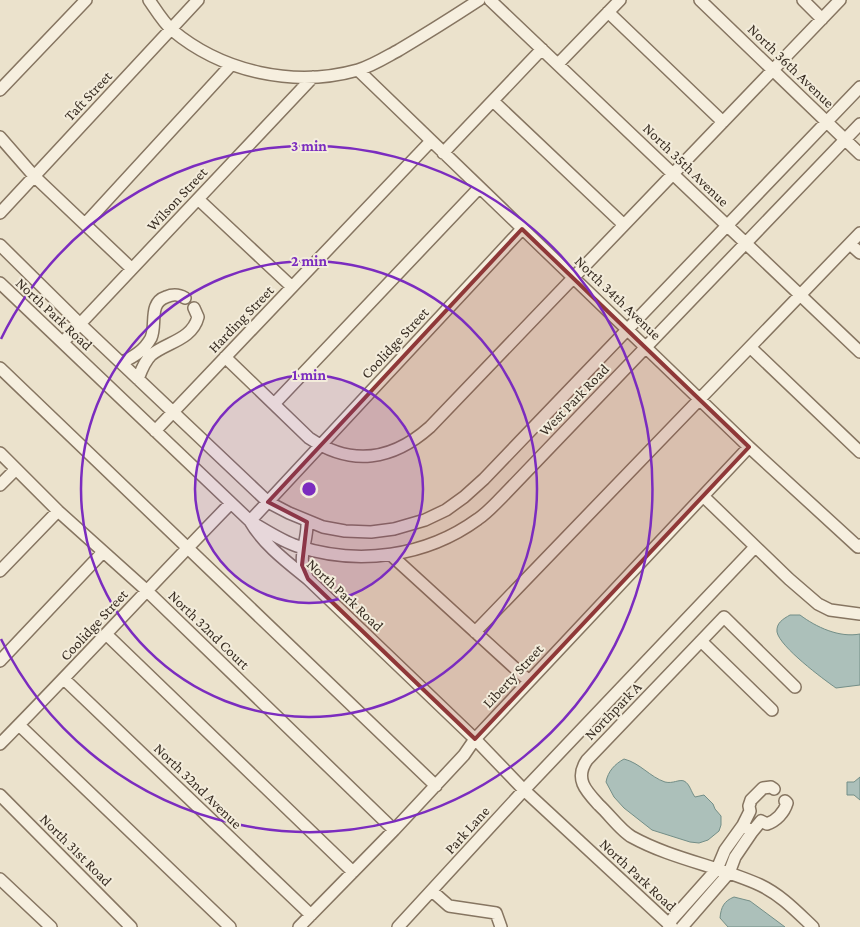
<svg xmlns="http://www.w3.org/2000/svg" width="860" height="927" viewBox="0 0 860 927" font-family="'Crimson Pro',serif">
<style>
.water{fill:#acc0ba;stroke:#738e87}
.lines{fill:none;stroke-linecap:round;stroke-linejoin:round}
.minor-casing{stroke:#867561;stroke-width:14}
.minor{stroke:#f6efdf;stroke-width:11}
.marked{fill:#8f3838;fill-opacity:0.2;stroke:#8f3838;stroke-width:4;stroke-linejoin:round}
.ring{fill:none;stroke:#7b2cbf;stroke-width:2.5}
.labels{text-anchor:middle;stroke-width:4;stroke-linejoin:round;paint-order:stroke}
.street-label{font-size:15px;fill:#392e23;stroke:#f3ecdb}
.centre{fill:#7b2cbf;stroke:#f3ecdb;stroke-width:2.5}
.ring-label{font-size:15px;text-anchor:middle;font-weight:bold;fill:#7b2cbf;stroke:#f3ecdb;stroke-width:4;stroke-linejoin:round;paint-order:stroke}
</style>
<rect width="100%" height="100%" fill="#ebe2cc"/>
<path class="water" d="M790,615H800C816,627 839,638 860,634V685L836,688C823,679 780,647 777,632C776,623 783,619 790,615Z
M624,759C640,763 650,777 665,782C673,784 679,779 684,781C690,784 691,792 695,797L704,795L713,804L715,809L721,816V825L719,831L708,840L699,843L690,842L652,830L624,808L614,797L606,782C608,771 615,764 624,759Z
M860,777V800L854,795H847V782H854Z
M734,897L750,901L785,927H728L720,918C721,907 724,901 734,897Z"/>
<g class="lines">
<g class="minor-casing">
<path id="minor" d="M149,0C156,10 163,22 172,30C222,72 294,88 358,70C372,66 386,57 399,50C426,34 453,17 479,0
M490,0L860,352
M700,0L860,154
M803,0L822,19
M608,12L723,122
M558,64L620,0
M358,70L749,447L858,547L860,545
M0,90L86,0
M493,101L624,225
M0,137L34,176L132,269
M443,153L542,49
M198,199L292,287
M0,213L198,0
M85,224L231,65
M850,244L860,253
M0,245L80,324L268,502L289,513L323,527L345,531L371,532L394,529L425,520L446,510L464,497L484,479L860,87
M0,283L250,521C263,544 287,562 308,579L475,739L524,790L672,927
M63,342L313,77
M750,347L860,452
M225,357L309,438C352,467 393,460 430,427L840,0
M121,363C133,357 144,351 151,338C157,325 148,303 166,297C173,294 178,294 185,298
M0,368L436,786
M138,379C141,371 144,362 151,355C167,342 192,340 198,317L194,308
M274,404L479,188
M155,431L431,141
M0,453L58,511L146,590L394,830
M0,485L16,469
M703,496L789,579L818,604L830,610L860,614
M250,521L522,229
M253,523C267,531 282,541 297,546C358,566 426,557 478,519C487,513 495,504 503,496L860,124
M391,555L529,681
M0,571L58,511
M307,577C296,557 308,543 307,522
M475,632L860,233
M106,634L353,872
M701,641L772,710
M0,661L103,552
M64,679L311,915
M795,687L724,617L587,760C574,779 586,791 599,805C609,814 621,831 632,837C672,859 718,866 760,885C781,895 796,911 813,927
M19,725L230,927
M0,744C78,665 153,583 231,503
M0,795L131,927
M743,825L750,811L749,806L751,800L763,788L771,787L774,789
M752,832L761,821L767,824C776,821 784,813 787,803L785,801
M0,879L51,927
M432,891L449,906L496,913L501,927
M668,924L717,869L725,850L743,825L752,832L735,857L729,873L682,927
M299,927L394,830L464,755L475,739L749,447
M398,927L524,790L755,547"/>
</g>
<use href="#minor" class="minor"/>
</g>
<path class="marked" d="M522,229L749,447L475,739L308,579L302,565L307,522L268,502Z"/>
<circle cx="309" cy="489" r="114" fill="#7b2cbf" fill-opacity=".12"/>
<g class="ring">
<circle cx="309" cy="489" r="114"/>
<circle cx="309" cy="489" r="228"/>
<path d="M1 339A343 343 0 1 1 1 639"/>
</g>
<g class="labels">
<g class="street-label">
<text transform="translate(791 66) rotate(44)" y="5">North 36th Avenue</text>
<text transform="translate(88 96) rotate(-47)" y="5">Taft Street</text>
<text transform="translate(686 165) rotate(44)" y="5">North 35th Avenue</text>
<text transform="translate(177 199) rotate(-47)" y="5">Wilson Street</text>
<text transform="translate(618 298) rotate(44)" y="5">North 34th Avenue</text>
<text transform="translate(54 314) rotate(43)" y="5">North Park Road</text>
<text transform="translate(241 319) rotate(-46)" y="5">Harding Street</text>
<text transform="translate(395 343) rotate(-47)" y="5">Coolidge Street</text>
<text transform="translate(574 400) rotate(-46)" y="5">West Park Road</text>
<text transform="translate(345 595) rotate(43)" y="5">North Park Road</text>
<text transform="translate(94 625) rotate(-47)" y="5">Coolidge Street</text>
<text transform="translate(209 630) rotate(44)" y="5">North 32nd Court</text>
<text transform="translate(513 676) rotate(-47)" y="5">Liberty Street</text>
<text transform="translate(613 711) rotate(-46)" y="5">Northpark A</text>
<text transform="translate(198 786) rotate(44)" y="5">North 32nd Avenue</text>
<text transform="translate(467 830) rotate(-48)" y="5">Park Lane</text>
<text transform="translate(76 850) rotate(45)" y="5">North 31st Road</text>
<text transform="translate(638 875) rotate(43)" y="5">North Park Road</text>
</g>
</g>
<circle cx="309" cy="489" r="8" class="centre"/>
<g class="ring-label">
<text x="309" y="151">3 min</text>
<text x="309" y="266">2 min</text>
<text x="309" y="380">1 min</text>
</g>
</svg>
